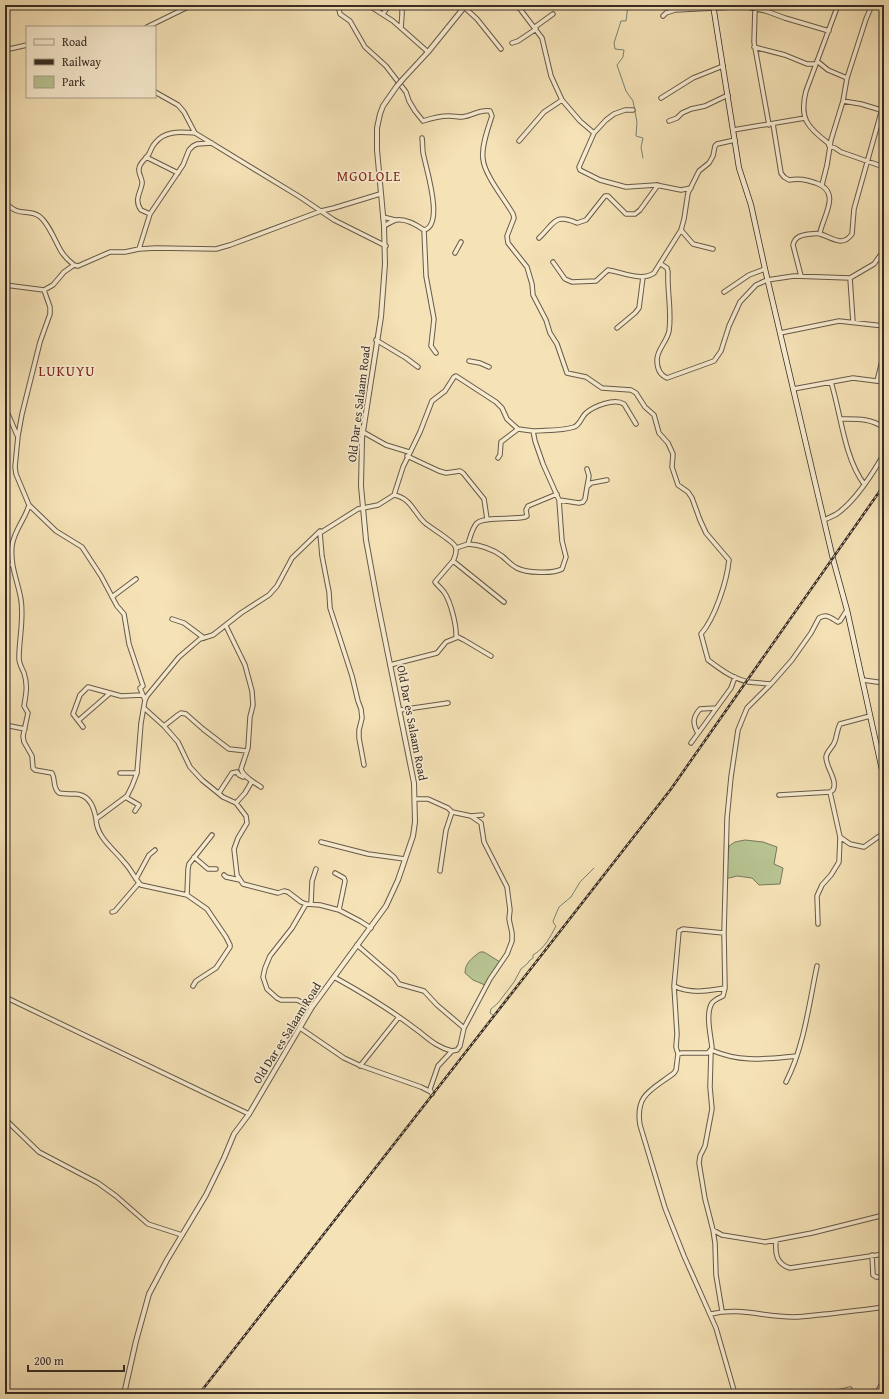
<svg xmlns="http://www.w3.org/2000/svg" width="889" height="1399" viewBox="0 0 889 1399" font-family="'Gentium Book Plus',serif">
<style>
.green{fill:#b7c492;stroke:#77785c}
.lines{fill:none;stroke-linecap:round;stroke-linejoin:round}
.stream{stroke:#748477;stroke-width:1}
.minor-casing{stroke:#665a49;stroke-width:5.5}
.tertiary-casing{stroke:#665a49;stroke-width:6}
.secondary-casing{stroke:#372c25;stroke-width:6}
.minor{stroke:#f8ecd0;stroke-width:3.5}
.tertiary{stroke:#f8ecd0;stroke-width:4}
.secondary{stroke:#f8ecd0;stroke-width:4.5}
.rail-casing{stroke:#372c25;stroke-width:2.5}
.rail{stroke:#f8ecd0;stroke-width:1;stroke-dasharray:3;stroke-linecap:butt}
.tertiary-bridge-casing{stroke:#665a49;stroke-width:6;stroke-linecap:butt}
.tertiary-bridge{stroke:#f8ecd0;stroke-width:4}
.labels{text-anchor:middle;stroke-width:3.5;stroke-linejoin:round;paint-order:stroke}
.street-label{font-size:12px;fill:#372c25;stroke:#f8ecd0}
.quarter-label{font-size:14px;letter-spacing:1px;fill:#7a1f14;stroke:#f8ecd0}
</style>
<rect width="100%" height="100%" fill="#f5e2b6"/>
<filter id="stains"><feTurbulence type="fractalNoise" baseFrequency=".005" numOctaves="4"/><feColorMatrix values="0 0 0 0 .2 0 0 0 0 .09 0 0 0 0 .02 0 0 0 .5 -.17"/></filter>
<radialGradient id="worn" r=".72"><stop offset=".6" stop-color="#630" stop-opacity="0"/><stop offset="1" stop-color="#630" stop-opacity=".3"/></radialGradient>
<path class="green" d="M745,840L763,842L777,847L774,864L783,868L780,884L759,885L752,878L737,876L725,879V861L728,859L729,846L735,842Z
M480,952H484L500,962L485,985L473,980L465,973C465,963 472,958 480,952Z"/>
<g class="lines">
<path class="stream" d="M628,5L626,21H621L614,43L615,49L624,50L623,57L617,65L626,91L633,101L637,122L636,136L643,138L641,147L643,158
M493,1015L490,1013L491,1009L498,1003L514,982L521,969L528,963L529,961L533,958V955C545,948 550,937 556,926L554,924L553,921L559,907L571,897L580,882L594,868"/>
<g class="minor-casing">
<path id="minor" d="M338,5L340,14L350,21L365,47L386,66L406,92L409,101L415,111L423,121C432,118 440,116 449,116C453,116 458,117 462,117C473,116 479,109 490,111L492,116C488,128 481,147 483,159C484,174 505,200 513,214L514,218L507,236L508,243L527,267L532,284L533,295L546,320L550,333L557,344L567,373L586,377L602,388L631,390L636,393L645,407L654,415L659,433L668,443L673,454L672,467L678,485L688,492L692,498L700,520L706,533L729,560C727,581 715,618 701,634L708,660C720,669 733,679 749,682C756,683 763,683 771,684
M368,5L393,21L428,52
M517,5L542,38L551,76L562,100L580,121L594,133
M838,5L806,91C799,118 807,127 828,143L829,146L835,148L841,152L884,167
M879,5L884,9
M464,7L477,19L501,49
M755,9L754,42L769,125
M383,14L389,5
M663,16L666,13L675,10L735,7H747L766,11L785,18L829,31
M147,27L192,5
M535,27L553,14
M401,28L402,15V5
M512,43L518,41L536,29
M754,47L785,55L807,64H816
M5,50L27,45
M817,61L828,70L847,78
M155,92L178,105L184,112L195,133L300,197L334,220L386,246
M661,98L693,78L723,66
M843,101L861,104L881,110
M633,110H625L614,114L606,120L594,133L579,167L580,170L600,180L626,187L656,185L681,190L691,188
M669,121L677,118L682,113L691,109L705,106L728,95
M773,124L781,173L784,177L789,180C800,178 806,180 816,183C842,192 823,216 820,233
M733,130L805,118
M422,138C423,144 422,151 424,157C427,172 444,225 424,230
M519,141L544,112L562,100
M146,157L178,173
M822,185L827,165L831,140L843,101L847,78L866,19L872,5
M5,202C19,218 27,208 39,216C48,222 55,241 61,251C64,256 69,261 74,265
M150,214L141,210C134,200 140,194 142,184C143,179 138,174 139,169C139,163 146,159 149,154C151,150 152,146 155,143C165,130 181,132 195,133
M383,217L395,220
M384,226C388,224 392,221 396,220C406,218 417,225 424,230
M424,230L426,276L434,319L431,346L436,353
M681,230L693,244L713,249
M539,238C555,223 554,213 577,223L586,220L605,196H608L626,214H635L640,210L658,185
M139,249L150,214L183,165L189,150L193,146L197,144L212,143
M455,253L461,242
M553,262L565,279L572,282L596,281L608,270C622,272 641,282 654,273L681,230L684,219L688,193L699,171L709,163L713,156L715,146L717,144L735,140
M661,264L667,268L668,272C667,291 672,312 669,331C667,342 657,349 657,360C657,368 660,375 667,378L714,361L721,351L729,326L740,302L756,285L767,280L794,276L850,278L874,264L884,250
M801,276L793,245C795,236 802,235 810,234C813,234 817,233 820,234C832,237 842,248 852,234L854,209L884,102
M850,278L853,322
M5,285L44,290L53,285L64,272L74,265L78,266L110,252H125L139,249L156,248L216,249L230,245L321,211L334,208L380,194
M44,290L50,307V314L40,342L22,414L18,436L15,467L16,474L29,505L56,531L82,547L101,576L117,606L124,614L129,644L143,686L140,688L145,700
M724,292L749,275L765,269
M617,328L635,313L639,308L643,277
M780,333L839,321L884,326
M376,340L406,358L418,367
M469,361L480,363L489,367
M877,381L884,353
M831,382C841,414 844,457 864,484
M793,389L853,378L884,382
M5,407L17,435
M841,419C856,419 871,418 884,428
M533,431C546,430 562,431 574,427C581,424 581,417 586,413C594,406 614,398 624,404L636,424
M363,432L386,445L409,452
M407,456L439,471L446,473L460,471L463,473L484,499L487,519
M498,458L500,455L501,442L518,429
M587,487L589,476L587,469
M394,495C411,498 414,513 425,523C431,528 453,541 455,546C457,550 455,557 453,561L504,602
M559,500L579,503L583,502L585,499L587,487L591,483L607,480
M29,505C25,520 14,530 12,546C10,567 18,581 21,600C24,619 19,639 19,658C19,664 22,668 24,673C28,685 26,694 24,706L28,713L23,736L24,742L32,756L33,768L35,770L52,773C56,780 52,787 59,793C65,794 69,794 75,794C89,794 94,807 96,819
M824,520C828,518 834,516 838,513C856,500 873,473 884,454
M320,533L322,556L329,592L330,608L352,676L358,701L361,709L362,718L359,730V738L364,765
M456,548L468,544C470,538 472,528 477,523C485,516 513,520 525,517L527,516L526,510L528,506L557,494
M5,567L12,564
M112,597L136,579
M172,619L184,623L204,638
M226,626L245,665L252,691L253,705L250,717L248,748L241,769C243,777 254,782 261,787
M456,636L464,640L491,656
M390,665L437,653L446,642L456,638C457,627 451,602 444,592C441,588 438,586 435,582L453,561
M863,680L884,683
M144,708L164,726L178,742L190,767L202,780L223,797L236,803L246,816L247,823L238,838L234,849L237,875L243,884L278,893L284,891L288,892L301,902L306,904L320,905L339,910L360,921L371,928
M400,710L448,703
M79,720L109,694
M5,725L25,729
M164,726L178,715L181,713L186,714L203,729L229,749L247,751
M83,727L73,714L80,695L88,687L121,696L142,695
M698,733C692,723 693,717 700,709L716,708
M691,743L731,688L735,677
M120,773H137
M830,792L840,837L850,844L864,847L878,837L884,834
M219,793L232,773L237,772L239,775L243,777
M779,795L830,792L833,790C838,780 826,768 826,757C827,750 833,748 835,741C837,735 837,730 840,724L870,716
M127,796V798L139,805L135,811
M415,799H428L448,808L452,812L471,816L481,823L484,842L507,887L510,910L509,919L512,933V941L507,954L490,979L464,1028L460,1046L457,1050L452,1051L438,1066L430,1089L432,1094
M236,803L245,793L252,781
M471,816L482,815
M321,842L368,854L405,859
M194,857L208,869H216
M440,871L446,830L452,812
M335,873L344,878L345,881L339,910
M224,875L226,877L240,880
M136,879L149,855L155,850
M187,895L188,869L189,864L212,835
M306,904L292,928L270,956L265,968L263,977L267,989L277,998L281,1000H297L312,1007
M311,904L312,881L316,869
M112,912L115,911L139,883
M818,924L817,896L822,885L831,875L839,862L840,837
M357,945L394,977L399,984L424,991L437,1005L464,1028
M334,977C361,992 388,1008 413,1027C426,1036 435,1047 452,1051
M193,986L196,981L216,968L230,947V945L226,937L207,909L187,895L141,885C134,878 131,869 124,862C113,848 97,838 96,819L127,796L132,786L137,773L141,723L145,700L147,696L179,657L200,639L213,635L241,613L269,595L277,586L292,558L320,531V533L358,509L378,505L394,495L403,467L420,432L432,401L445,391L454,377L456,376L496,402L502,408L507,419L518,429L533,431L535,441L543,464L559,500L562,541L566,557L562,569C553,574 526,573 517,568C511,565 507,560 502,556C491,548 481,545 468,544
M674,986C690,994 708,991 725,988
M5,997L249,1114
M300,1028L344,1058L359,1065L421,1087L431,1092
M711,1050C742,1063 764,1059 796,1056
M711,1051L710,1087L712,1109L705,1146L700,1156L699,1163L705,1199L713,1230L722,1235L765,1242L812,1233L884,1215
M678,1054L676,1047L677,1034L674,986L679,931L683,929L724,933
M360,1066L399,1017
M786,1082C804,1047 809,1004 817,966
M5,1119L39,1152L98,1183L116,1196L148,1224L182,1235
M884,1155L882,1162L884,1179
M713,1230L715,1243L716,1275L722,1311
M776,1241C775,1253 776,1264 790,1268L884,1254
M872,1255L873,1275L876,1277H884
M711,1314C738,1307 765,1317 793,1317C801,1317 809,1316 817,1315C839,1313 862,1310 884,1307
M884,1339L882,1342L884,1351
M735,1394L716,1328L684,1256L665,1208L640,1125C635,1094 652,1090 674,1073L676,1070L678,1054L682,1053H708L712,1048C711,1036 705,1014 712,1003C714,1000 719,998 723,996L725,988L724,933L727,818L731,777L738,730L747,708L771,684L792,660L811,633L819,618C826,613 831,618 838,622L840,621L847,610
M822,1394C832,1392 841,1392 850,1389
M876,1394L884,1380"/>
</g>
<g class="tertiary-casing">
<path id="tertiary" d="M403,79L428,52L466,5
M124,1394L136,1341L149,1294L167,1260L206,1195L224,1158L234,1134L249,1114L312,1007L386,906L398,880L413,836L415,822L414,783L377,600L366,540L361,486L362,438L381,317L385,264L384,226L377,150V128L380,114L383,106L397,86"/>
</g>
<g class="secondary-casing">
<path id="secondary" d="M713,5L739,168L751,205L765,269L833,559L847,610L884,779"/>
</g>
<use href="#minor" class="minor"/>
<use href="#tertiary" class="tertiary"/>
<use href="#secondary" class="secondary"/>
<g class="rail-casing">
<path id="rail" d="M199,1394L671,789L884,485"/>
</g>
<use href="#rail" class="rail"/>
<g class="tertiary-bridge-casing">
<path id="tertiary-bridge" d="M397,86L403,79"/>
</g>
<use href="#tertiary-bridge" class="tertiary-bridge"/>
</g>
<g class="labels">
<g class="street-label">
<text transform="translate(359 404) rotate(-83)" y="4">Old Dar es Salaam Road</text>
<text transform="translate(412 723) rotate(79)" y="4">Old Dar es Salaam Road</text>
<text transform="translate(287 1033) rotate(-58)" y="4">Old Dar es Salaam Road</text>
</g>
<g class="quarter-label">
<text x="369" y="181">MGOLOLE</text>
<text x="67" y="376">LUKUYU</text>
</g>
</g>
<rect width="889" height="1399" fill="none" stroke="#f5e2b6" stroke-width="20"/>
<rect x="6" y="6" width="877" height="1387" fill="none" stroke="#372c25" stroke-width="2"/>
<rect x="10" y="10" width="869" height="1379" fill="none" stroke="#372c25"/>
<rect x="26" y="26" width="130" height="72" fill="#f8ecd0" stroke="#ab9f8c"/>
<rect x="34" y="39" width="20" height="6" fill="#f8ecd0" stroke="#ab9f8c"/>
<text x="62" y="46" font-size="12" fill="#372c25">Road</text>
<rect x="34" y="59" width="20" height="6" fill="#372c25" stroke="#ab9f8c"/>
<text x="62" y="66" font-size="12" fill="#372c25">Railway</text>
<rect x="34" y="76" width="20" height="12" fill="#b7c492" stroke="#ab9f8c"/>
<text x="62" y="86" font-size="12" fill="#372c25">Park</text>
<path d="M28 1365v6h96v-6" fill="none" stroke="#372c25" stroke-width="2"/>
<text x="34" y="1365" font-size="12" fill="#372c25" stroke="#f8ecd0" stroke-width="3" paint-order="stroke">200 m</text>
<rect width="100%" height="100%" filter="url(#stains)"/>
<rect width="100%" height="100%" fill="url(#worn)"/>
</svg>
